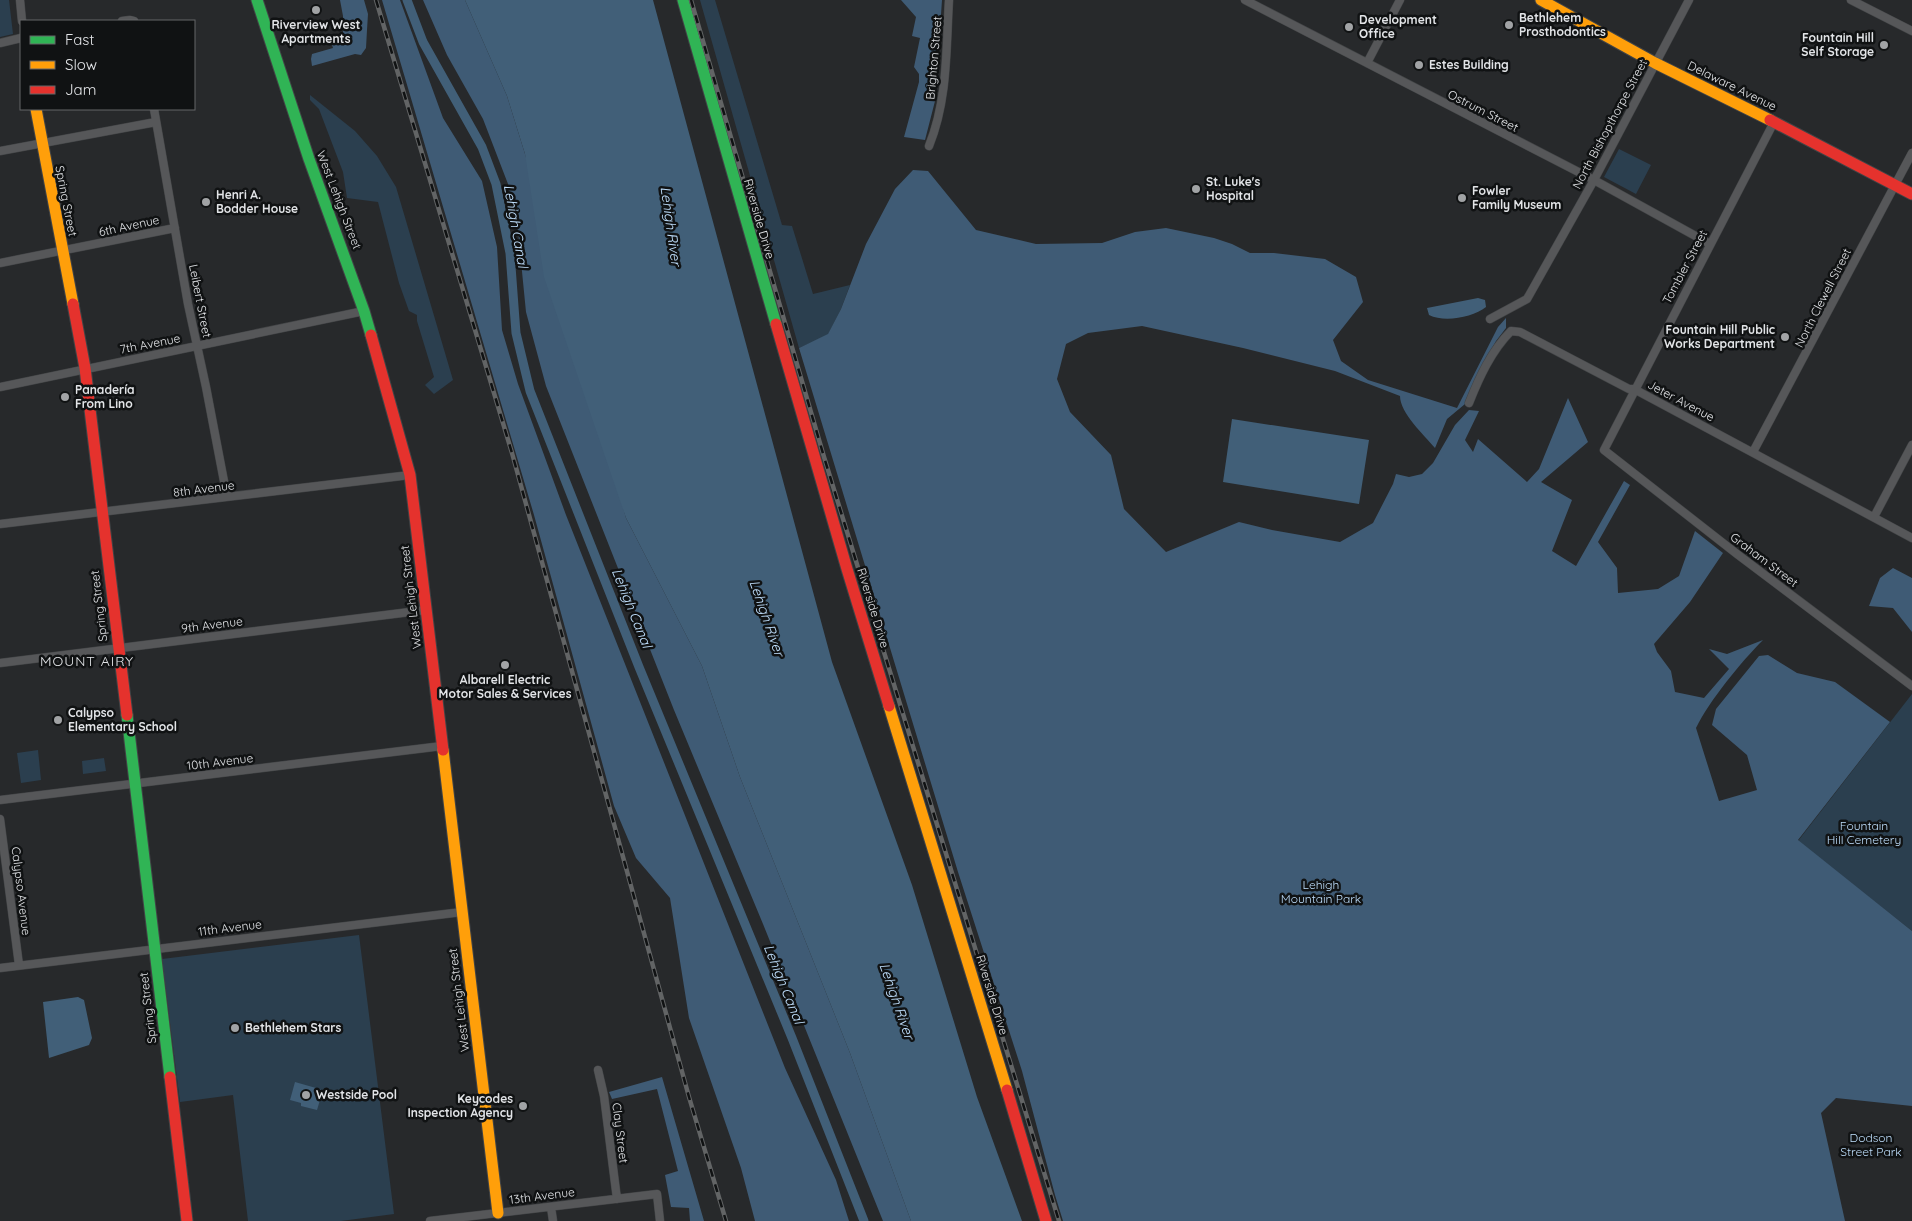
<svg xmlns="http://www.w3.org/2000/svg" width="1912" height="1221" viewBox="0 0 1912 1221" font-family="Quicksand,sans-serif">
<style>
.green{fill:#2b3f4f}
.forest{fill:#3f5b75}
.water{fill:#415f78}
.lines{fill:none;stroke-linecap:round;stroke-linejoin:round}
.canal{stroke:#415f78;stroke-width:9}
.street-casing{stroke:#424446;stroke-width:9}
.fast-casing{stroke:#424446;stroke-width:13}
.slow-casing{stroke:#424446;stroke-width:13}
.jam-casing{stroke:#424446;stroke-width:13}
.street{stroke:#565759;stroke-width:8}
.fast{stroke:#30b455;stroke-width:11}
.slow{stroke:#ff9f0a;stroke-width:11}
.jam{stroke:#e5322d;stroke-width:11}
.rail-casing{stroke:#626465;stroke-width:4.5}
.rail{stroke:#101213;stroke-width:2.5;stroke-dasharray:8;stroke-linecap:butt}
.poi-dot{fill:#a1a3a5;stroke:#101213;stroke-width:2}
.labels{text-anchor:middle;stroke-width:5;stroke-linejoin:round;paint-order:stroke}
.poi-label{font-size:12px;font-weight:bold;fill:#e2e4e7;stroke:#101213;text-anchor:start}
.street-label{font-size:12px;fill:#e2e4e7;stroke:#101213}
.park-label{font-size:12px;fill:#bfdffd;stroke:#101213}
.water-label{font-size:14px;font-style:italic;fill:#c0e0fe;stroke:#101213}
.neighbourhood-label{font-size:14px;letter-spacing:1px;fill:#e2e4e7;stroke:#101213}
</style>
<rect width="100%" height="100%" fill="#27292b"/>
<path class="green" d="M0,0H9L13,34L0,37Z
M700,0H715L782,225L792,226L813,294L850,285L841,309L828,335L799,348Z
M310,95L355,131L377,156L396,187L453,380L434,394L425,385L434,377L417,321V315L409,311L399,283L378,202L347,198L343,172L319,109L310,100Z
M1619,149L1651,165L1636,194L1604,177Z
M1912,694V931L1798,841Z
M38,750L41,780L21,783L17,753Z
M104,758L106,771L83,774L82,761Z
M359,935L394,1214L341,1221H248L233,1095L180,1102L162,959Z"/>
<path class="forest" d="M340,0H364L368,14L367,30L366,48L361,55L355,54L312,66L311,59L312,54L333,48L330,39L343,33V16Z
M382,0H400L443,118L482,181L497,247L502,330L518,384L566,515L785,1068L836,1180L849,1221H755L741,1168L689,1018L670,898L636,858L614,806L534,515Z
M423,0H465L507,96L525,154L626,518L702,666L740,777L850,1053L911,1221H883L763,924L674,710L546,386L526,312L518,231L508,184L483,119L447,55Z
M901,0H942L935,101L925,140L904,137L919,82V74L914,67L920,38L912,36L916,17Z
M913,170L928,171L976,230L1036,244L1102,243L1135,232L1166,228L1214,238L1232,244L1250,253H1274L1325,259L1356,277L1363,302L1333,340L1341,361L1368,380L1457,408L1498,327L1506,318V328L1496,341L1473,385L1465,404L1447,419L1435,448C1424,435 1400,413 1400,396L1335,371L1243,348L1142,326L1088,333L1066,344L1057,379L1070,412L1111,455L1124,509L1166,552L1239,522L1272,530L1340,542L1373,523L1393,484L1396,474L1409,477L1422,474L1433,463L1455,425L1469,410L1479,411L1465,440L1473,452L1478,439L1527,482L1539,469L1568,398L1588,442L1541,482L1572,500L1552,551L1576,566L1624,481L1630,485L1598,542L1617,568L1618,593L1658,589L1679,576L1695,531L1723,553L1690,602L1654,644L1657,652L1671,671L1675,692L1704,698L1729,669L1709,649L1727,654L1763,640C1741,662 1710,700 1696,728L1719,801L1757,790L1747,755L1712,725L1716,709L1759,656L1768,655L1797,673L1835,682L1890,722L1798,840L1912,931V1106L1836,1098L1821,1113L1845,1221H1063L1055,1195L1022,1071L958,872L799,348L828,334L841,309L866,244L895,189Z
M1893,568L1912,578V632L1893,608L1869,606L1880,578Z
M662,1077L704,1221H690L689,1208L671,1207L665,1175L678,1171L657,1089L612,1099L609,1092Z"/>
<path class="water" d="M465,0H653L832,662L912,885L977,1097L1022,1221H911L850,1053L740,777L702,666L626,518L544,277L525,154L507,96Z
M1478,298L1485,300L1486,307C1473,317 1445,323 1429,315L1427,308Z
M1232,419L1369,440L1359,504L1223,482Z
M78,997L84,1000L92,1038L89,1045L49,1058L43,1002Z
M295,1082L323,1090L317,1110L301,1106V1103L290,1100Z"/>
<g class="lines">
<path class="canal" d="M407,0L423,42L482,147L496,184L510,253L516,333L530,391L639,667L792,1038L864,1221"/>
<g class="street-casing">
<path id="street" d="M20,0L22,21
M1245,0L1594,180L1710,244
M1851,0L1912,31
M122,21L130,20L134,21
M0,43L21,38
M1367,63L1400,0
M154,109L188,304L206,387L227,497
M1774,122L1604,450L1737,554L1912,686
M929,146C948,99 946,49 949,0
M0,151L156,122
M0,263L175,228
M1490,319L1527,299L1594,180L1689,0
M0,387L364,311
M1469,403C1479,378 1491,351 1511,331L1520,332L1629,389H1634L1912,538
M1753,452L1912,153
M1874,517L1912,445
M0,524L410,475
M0,663L426,610
M0,800L442,746
M0,819L19,965
M0,968L462,912
M598,1070L604,1096L617,1199
M551,1207L553,1221
M430,1221L657,1194L660,1221"/>
</g>
<g class="fast-casing">
<path id="fast" d="M257,0L309,159L364,311L371,335
M683,0L776,324
M127,715L170,1077"/>
</g>
<g class="slow-casing">
<path id="slow" d="M1541,0L1655,63L1770,120
M36,109L73,304
M889,706L1007,1090
M443,750L498,1213"/>
</g>
<g class="jam-casing">
<path id="jam" d="M1770,120L1912,194
M73,304L85,368L127,715
M776,324L847,569L889,706
M371,335L410,475L443,750
M170,1077L187,1221
M1007,1090L1046,1221"/>
</g>
<use href="#street" class="street"/>
<use href="#fast" class="fast"/>
<use href="#slow" class="slow"/>
<use href="#jam" class="jam"/>
<g class="rail-casing">
<path id="rail" d="M376,0L512,453L689,1097L726,1221
M691,0L824,457L1059,1221"/>
</g>
<use href="#rail" class="rail"/>
</g>
<g class="poi-dot">
<circle cx="316" cy="10" r="5"/>
<circle cx="1509" cy="25" r="5"/>
<circle cx="1349" cy="27" r="5"/>
<circle cx="1884" cy="45" r="5"/>
<circle cx="1419" cy="65" r="5"/>
<circle cx="1196" cy="189" r="5"/>
<circle cx="1462" cy="198" r="5"/>
<circle cx="206" cy="202" r="5"/>
<circle cx="1785" cy="337" r="5"/>
<circle cx="65" cy="397" r="5"/>
<circle cx="505" cy="665" r="5"/>
<circle cx="58" cy="720" r="5"/>
<circle cx="235" cy="1028" r="5"/>
<circle cx="306" cy="1095" r="5"/>
<circle cx="523" cy="1106" r="5"/>
</g>
<g class="labels">
<g class="poi-label">
<text x="1519" y="22">Bethlehem<tspan x="1519" dy="14">Prosthodontics</tspan></text>
<text x="1359" y="24">Development<tspan x="1359" dy="14">Office</tspan></text>
<text x="316" y="29" text-anchor="middle">Riverview West<tspan x="316" dy="14">Apartments</tspan></text>
<text x="1874" y="42" text-anchor="end">Fountain Hill<tspan x="1874" dy="14">Self Storage</tspan></text>
<text x="1429" y="69">Estes Building</text>
<text x="1206" y="186">St. Luke's<tspan x="1206" dy="14">Hospital</tspan></text>
<text x="1472" y="195">Fowler<tspan x="1472" dy="14">Family Museum</tspan></text>
<text x="216" y="199">Henri A.<tspan x="216" dy="14">Bodder House</tspan></text>
<text x="1775" y="334" text-anchor="end">Fountain Hill Public<tspan x="1775" dy="14">Works Department</tspan></text>
<text x="75" y="394">Panadería<tspan x="75" dy="14">From Lino</tspan></text>
<text x="505" y="684" text-anchor="middle">Albarell Electric<tspan x="505" dy="14">Motor Sales &amp; Services</tspan></text>
<text x="68" y="717">Calypso<tspan x="68" dy="14">Elementary School</tspan></text>
<text x="245" y="1032">Bethlehem Stars</text>
<text x="316" y="1099">Westside Pool</text>
<text x="513" y="1103" text-anchor="end">Keycodes<tspan x="513" dy="14">Inspection Agency</tspan></text>
</g>
<g class="street-label">
<text transform="translate(934 58) rotate(-85)" y="4">Brighton Street</text>
<text transform="translate(1732 86) rotate(26)" y="4">Delaware Avenue</text>
<text transform="translate(1483 111) rotate(27)" y="4">Ostrum Street</text>
<text transform="translate(1610 124) rotate(-62)" y="4">North Bishopthorpe Street</text>
<text transform="translate(339 200) rotate(69)" y="4">West Lehigh Street</text>
<text transform="translate(66 201) rotate(79)" y="4">Spring Street</text>
<text transform="translate(759 219) rotate(74)" y="4">Riverside Drive</text>
<text transform="translate(129 226) rotate(-12)" y="4">6th Avenue</text>
<text transform="translate(1685 267) rotate(-62)" y="4">Tombler Street</text>
<text transform="translate(1823 298) rotate(-63)" y="4">North Clewell Street</text>
<text transform="translate(200 301) rotate(79)" y="4">Leibert Street</text>
<text transform="translate(150 344) rotate(-11)" y="4">7th Avenue</text>
<text transform="translate(1681 401) rotate(28)" y="4">Jeter Avenue</text>
<text transform="translate(204 489) rotate(-7)" y="4">8th Avenue</text>
<text transform="translate(1764 560) rotate(37)" y="4">Graham Street</text>
<text transform="translate(411 597) rotate(-97)" y="4">West Lehigh Street</text>
<text transform="translate(99 606) rotate(-97)" y="4">Spring Street</text>
<text transform="translate(873 608) rotate(73)" y="4">Riverside Drive</text>
<text transform="translate(212 625) rotate(-7)" y="4">9th Avenue</text>
<text transform="translate(220 762) rotate(-7)" y="4">10th Avenue</text>
<text transform="translate(21 891) rotate(83)" y="4">Calypso Avenue</text>
<text transform="translate(230 928) rotate(-7)" y="4">11th Avenue</text>
<text transform="translate(992 995) rotate(73)" y="4">Riverside Drive</text>
<text transform="translate(459 1000) rotate(-97)" y="4">West Lehigh Street</text>
<text transform="translate(148 1008) rotate(-97)" y="4">Spring Street</text>
<text transform="translate(620 1133) rotate(83)" y="4">Clay Street</text>
<text transform="translate(542 1196) rotate(-7)" y="4">13th Avenue</text>
</g>
<g class="park-label">
<text x="1864" y="830">Fountain<tspan x="1864" dy="14">Hill Cemetery</tspan></text>
<text x="1321" y="889">Lehigh<tspan x="1321" dy="14">Mountain Park</tspan></text>
<text x="1871" y="1142">Dodson<tspan x="1871" dy="14">Street Park</tspan></text>
</g>
<g class="water-label">
<text transform="translate(516 226) rotate(80)" y="5">Lehigh Canal</text>
<text transform="translate(671 226) rotate(82)" y="5">Lehigh River</text>
<text transform="translate(632 608) rotate(68)" y="5">Lehigh Canal</text>
<text transform="translate(767 618) rotate(71)" y="5">Lehigh River</text>
<text transform="translate(784 984) rotate(68)" y="5">Lehigh Canal</text>
<text transform="translate(897 1001) rotate(71)" y="5">Lehigh River</text>
</g>
<g class="neighbourhood-label">
<text x="87" y="666">MOUNT AIRY</text>
</g>
</g>
<rect x="20" y="20" width="175" height="90" fill="#101213" stroke="#646668"/>
<rect x="30" y="36" width="25" height="8" fill="#30b455" stroke="#646668"/>
<text x="65" y="45" font-size="15" fill="#e2e4e7">Fast</text>
<rect x="30" y="61" width="25" height="8" fill="#ff9f0a" stroke="#646668"/>
<text x="65" y="70" font-size="15" fill="#e2e4e7">Slow</text>
<rect x="30" y="86" width="25" height="8" fill="#e5322d" stroke="#646668"/>
<text x="65" y="95" font-size="15" fill="#e2e4e7">Jam</text>
</svg>
